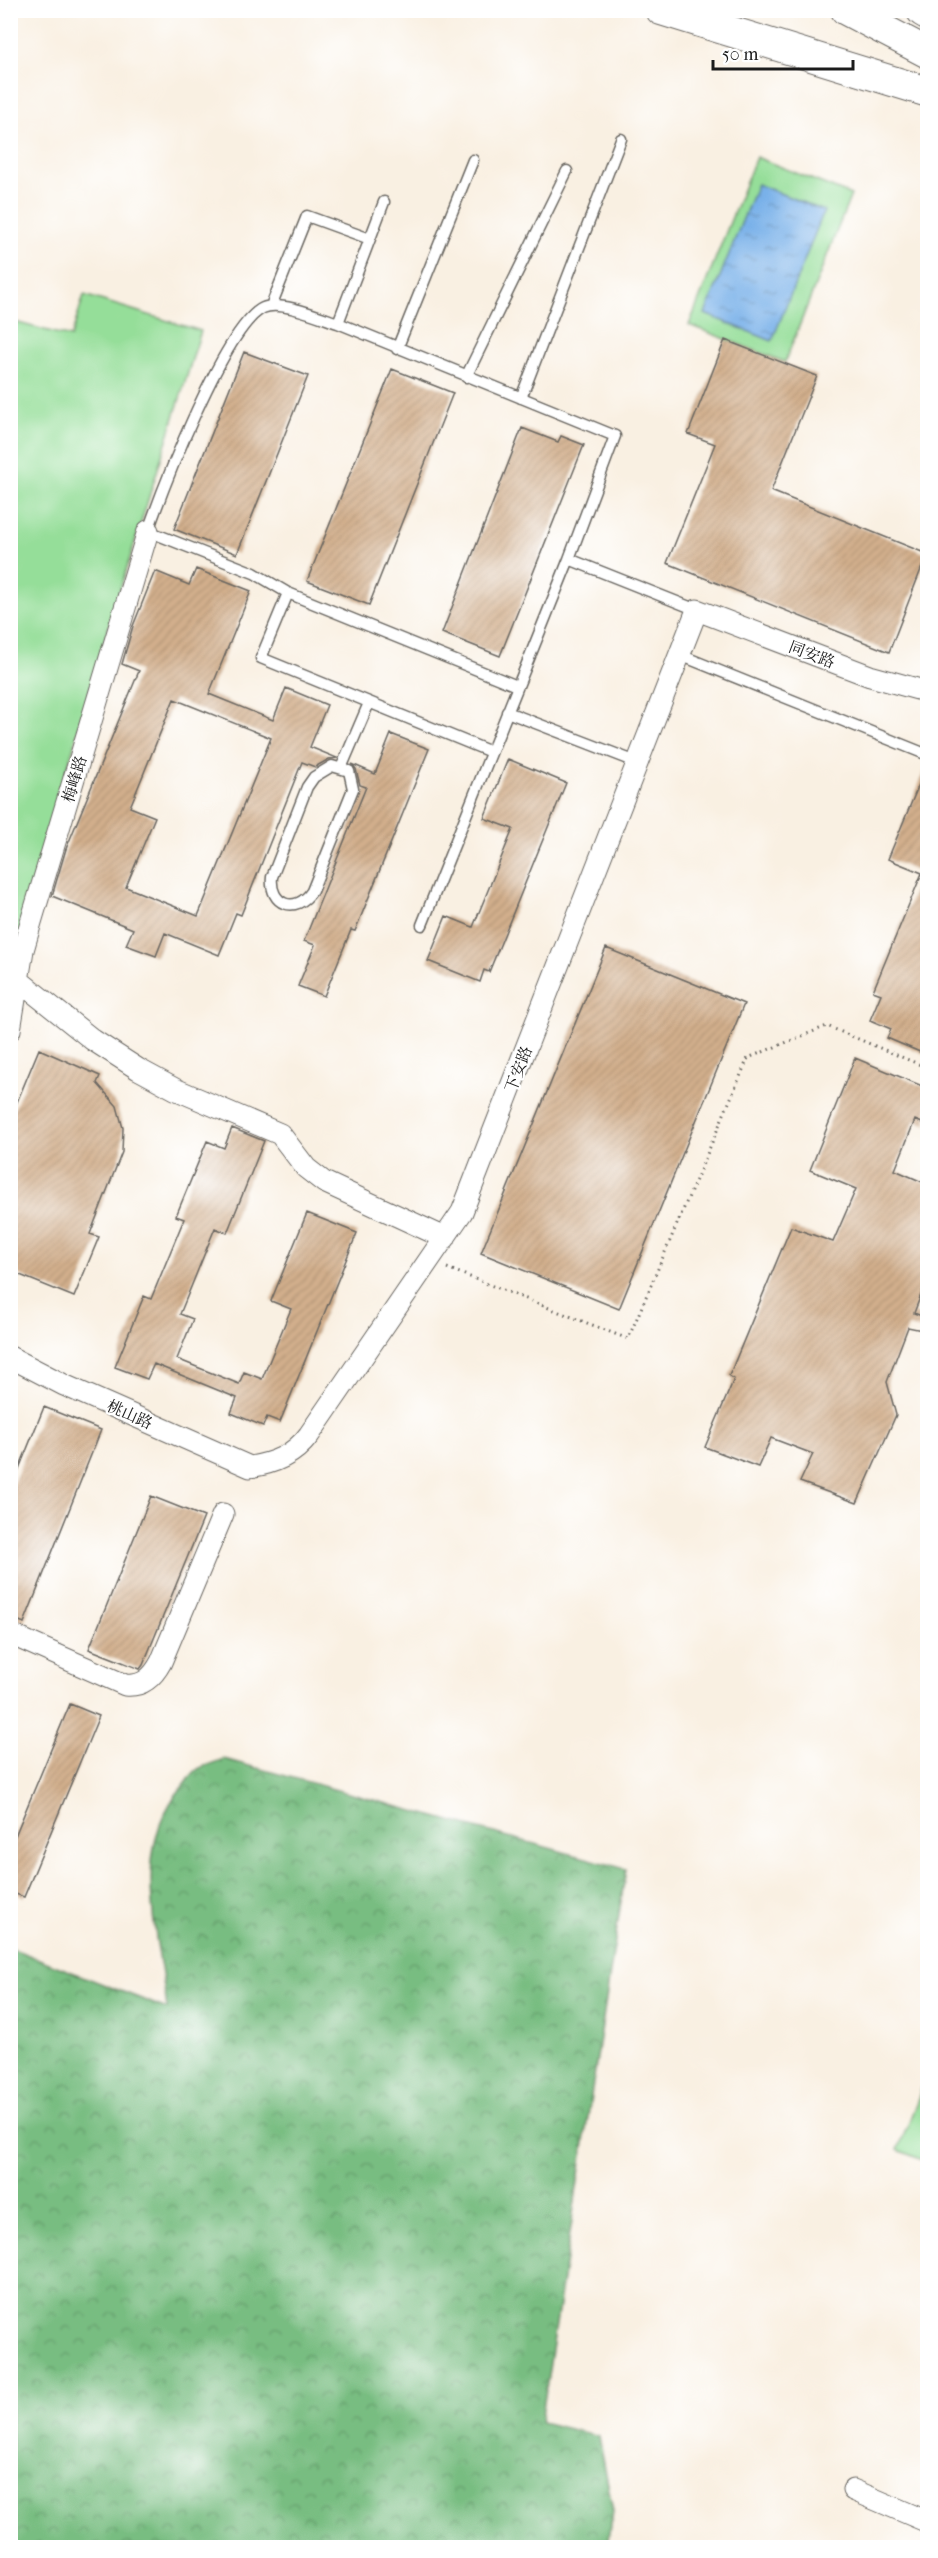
<svg xmlns="http://www.w3.org/2000/svg" width="938" height="2558" viewBox="0 0 938 2558" font-family="'IM FELL French Canon','Noto Serif SC',serif">
<style>
.forest{fill:url(#forest-crowns);stroke:#4a6c4e;stroke-width:1.5}
.pitch{fill:#95de99;stroke:#587d5a;stroke-width:1.5}
.water{fill:url(#water-ripples);stroke:#4a6682;stroke-width:1.5}
.building{fill:url(#building-hatch);fill-rule:evenodd}
.lines{fill:none;stroke-linecap:round;stroke-linejoin:round}
.service-casing{stroke:#696661;stroke-width:13}
.minor-casing{stroke:#696661;stroke-width:23}
.secondary-casing{stroke:#696661;stroke-width:32}
.trunk-casing{stroke:#696661;stroke-width:35}
.path{stroke:#696661;stroke-width:3;stroke-dasharray:1.5 4.5;stroke-linecap:butt}
.service{stroke:#fff;stroke-width:10}
.minor{stroke:#fff;stroke-width:21}
.secondary{stroke:#fff;stroke-width:30}
.trunk{stroke:#fff;stroke-width:33}
.labels{text-anchor:middle;stroke-width:4.5;stroke-linejoin:round;paint-order:stroke}
.street-label{font-size:16px;fill:#1c1c1c;stroke:#fff}
</style>
<defs>
<pattern id="forest-crowns" width="20" height="18" patternUnits="userSpaceOnUse" patternTransform="scale(1.5)"><rect width="20" height="18" fill="#78bd81"/><path d="M2 6a3 3 0 1 1 6 0M12 15a3 3 0 1 1 6 0" fill="none" stroke="#629969"/></pattern>
<pattern id="water-ripples" width="26" height="14" patternUnits="userSpaceOnUse" patternTransform="scale(1.5)"><rect width="26" height="14" fill="#79b1e9"/><path d="M2 4q2-2 4 0t4 0M15 11q2-2 4 0t4 0" fill="none" stroke="#628fbc"/></pattern>
<pattern id="building-hatch" width="6" height="6" patternUnits="userSpaceOnUse" patternTransform="scale(1.5)"><rect width="6" height="6" fill="#d2af8c"/><path d="M-1 1l2-2M0 6l6-6M5 7l2-2" fill="none" stroke="#b49678"/></pattern>
</defs>
<rect width="100%" height="100%" fill="#fff"/>
<filter id="ink" filterUnits="userSpaceOnUse"><feTurbulence type="fractalNoise" baseFrequency=".0167" numOctaves="2"/><feDisplacementMap in="SourceGraphic" scale="12" xChannelSelector="R" yChannelSelector="G"/><feConvolveMatrix kernelMatrix="1 2 1 2 8 2 1 2 1" color-interpolation-filters="sRGB"/></filter>
<filter id="wash" filterUnits="userSpaceOnUse"><feTurbulence type="fractalNoise" baseFrequency=".008" numOctaves="4" result="noise"/><feDisplacementMap in="SourceGraphic" scale="24" xChannelSelector="R" yChannelSelector="G"/><feGaussianBlur stdDeviation="1.35" result="paint"/><feColorMatrix in="noise" values="0 0 0 0 0 0 0 0 0 0 0 0 0 0 0 0 0 1.4 0 .05"/><feComposite in="paint" operator="in"/></filter>
<g filter="url(#wash)">
<rect width="100%" height="100%" fill="#f9f0e2"/>
<path class="forest" d="M224,1759L626,1869L541,2422L599,2436L613,2511L608,2547H11V1948L167,2009C159,1937 128,1848 183,1786C187,1781 192,1773 198,1769C206,1765 216,1762 224,1759Z"/>
<path class="pitch" d="M756,157L851,195L785,362L689,325Z
M84,295L201,331L109,625L11,962V321L71,337Z
M927,2075V2162L898,2150Z"/>
<path class="water" d="M757,184L824,211L772,341L705,314Z"/>
<g id="blocks">
<path class="building" d="M725,340L817,376L771,491L927,554L889,652L667,563L715,444L688,434Z
M244,352L308,376L237,554L174,529Z
M392,369L453,393L369,605L307,581Z
M522,428L558,442L561,436L584,445L500,656L442,633Z
M196,569L251,591L209,694L273,720L286,688L327,705L310,747L337,758L329,759L315,767L302,762L241,915L236,913L219,955L165,933L156,956L126,945L133,929L52,896L66,849L139,671L122,664L133,626L155,571L189,585ZM174,699L271,738L198,916L126,887L155,817L130,807Z
M391,734L429,749L355,931L351,930L324,996L298,986L315,945L304,941L366,787L360,785L356,769L352,764L375,774Z
M508,759L566,783L489,972L484,970L480,982L428,961L446,916L473,927L513,829L484,818Z
M927,765V1055L887,1038L891,1029L870,1020L881,994L873,991L922,873L888,859Z
M606,948L744,1004L619,1309L481,1253Z
M39,1049L100,1076L97,1083L117,1106L123,1128L122,1152L90,1234L99,1237L74,1297L10,1271V1119Z
M855,1058L927,1088V1125L915,1120L895,1170L927,1184V1279L914,1313L927,1318V1331L908,1327L887,1382L896,1415L857,1503L800,1482L813,1454L771,1438L758,1467L705,1447L734,1379L729,1376L791,1227L833,1242L856,1189L810,1170Z
M232,1128L264,1141L227,1233L215,1228L180,1314L193,1319L177,1359L239,1384L244,1372L262,1379L291,1309L271,1301L307,1213L357,1233L280,1422L267,1417L263,1426L231,1413L237,1398L154,1364L147,1379L115,1367L144,1296L151,1299L184,1219L176,1216L207,1141L224,1148Z
M44,1407L101,1430L24,1623L10,1617V1491Z
M151,1496L204,1517L143,1665L140,1669L89,1649Z
M70,1704L99,1716L24,1897L10,1892V1848Z"/>
</g>
</g>
<g filter="url(#ink)">
<use href="#blocks" fill-opacity="0" stroke="#696661" stroke-width="1.5"/>
<g class="lines">
<g class="service-casing">
<path id="service" d="M271,306L307,216L370,239
M338,323L384,202
M397,349L473,160
M466,377L567,171
M521,398L621,139
M288,593L261,658L491,752
M680,655L928,755
M517,686L288,593L254,573L148,531C163,488 225,326 263,308C280,300 320,317 338,323L615,436L569,559
M507,712L639,763
M332,766L349,771L353,789L312,891C296,915 269,905 272,877L307,787L314,777Z
M342,766L369,703
M422,925L569,559L697,610"/>
</g>
<g class="minor-casing">
<path id="minor" d="M18,980L93,1040L138,1069L175,1089L280,1134L306,1168L324,1182L445,1238
M10,1030L23,950L31,922L148,531
M10,1357L64,1385L250,1467C275,1463 294,1455 309,1435L462,1212L697,610L870,676L928,692
M10,1634L125,1685C143,1687 153,1677 161,1662L223,1514
M853,2490L928,2522"/>
</g>
<g class="secondary-casing">
<path id="secondary" d="M661,10L928,92
M846,10L928,53"/>
</g>
<g class="trunk-casing">
<path id="trunk" d="M923,10L928,13"/>
</g>
<path class="path" d="M447,1268L628,1339L748,1058L827,1026L928,1068"/>
<use href="#service" class="service"/>
<use href="#minor" class="minor"/>
<use href="#secondary" class="secondary"/>
<use href="#trunk" class="trunk"/>
</g>
</g>
<g class="labels">
<g class="street-label">
<text transform="translate(812 654) rotate(21)" y="6">同安路</text>
<text transform="translate(74 779) rotate(-73)" y="6">梅峰路</text>
<text transform="translate(518 1069) rotate(-69)" y="6">下安路</text>
<text transform="translate(130 1414) rotate(24)" y="6">桃山路</text>
</g>
</g>
<rect width="938" height="2558" fill="none" stroke="#fff" stroke-width="36"/>
<path d="M713 60v9h140v-9" fill="none" stroke="#1c1c1c" stroke-width="3"/>
<text x="722" y="60" font-size="18" fill="#1c1c1c" stroke="#ffffff" stroke-width="4.5" paint-order="stroke">50 m</text>
</svg>
